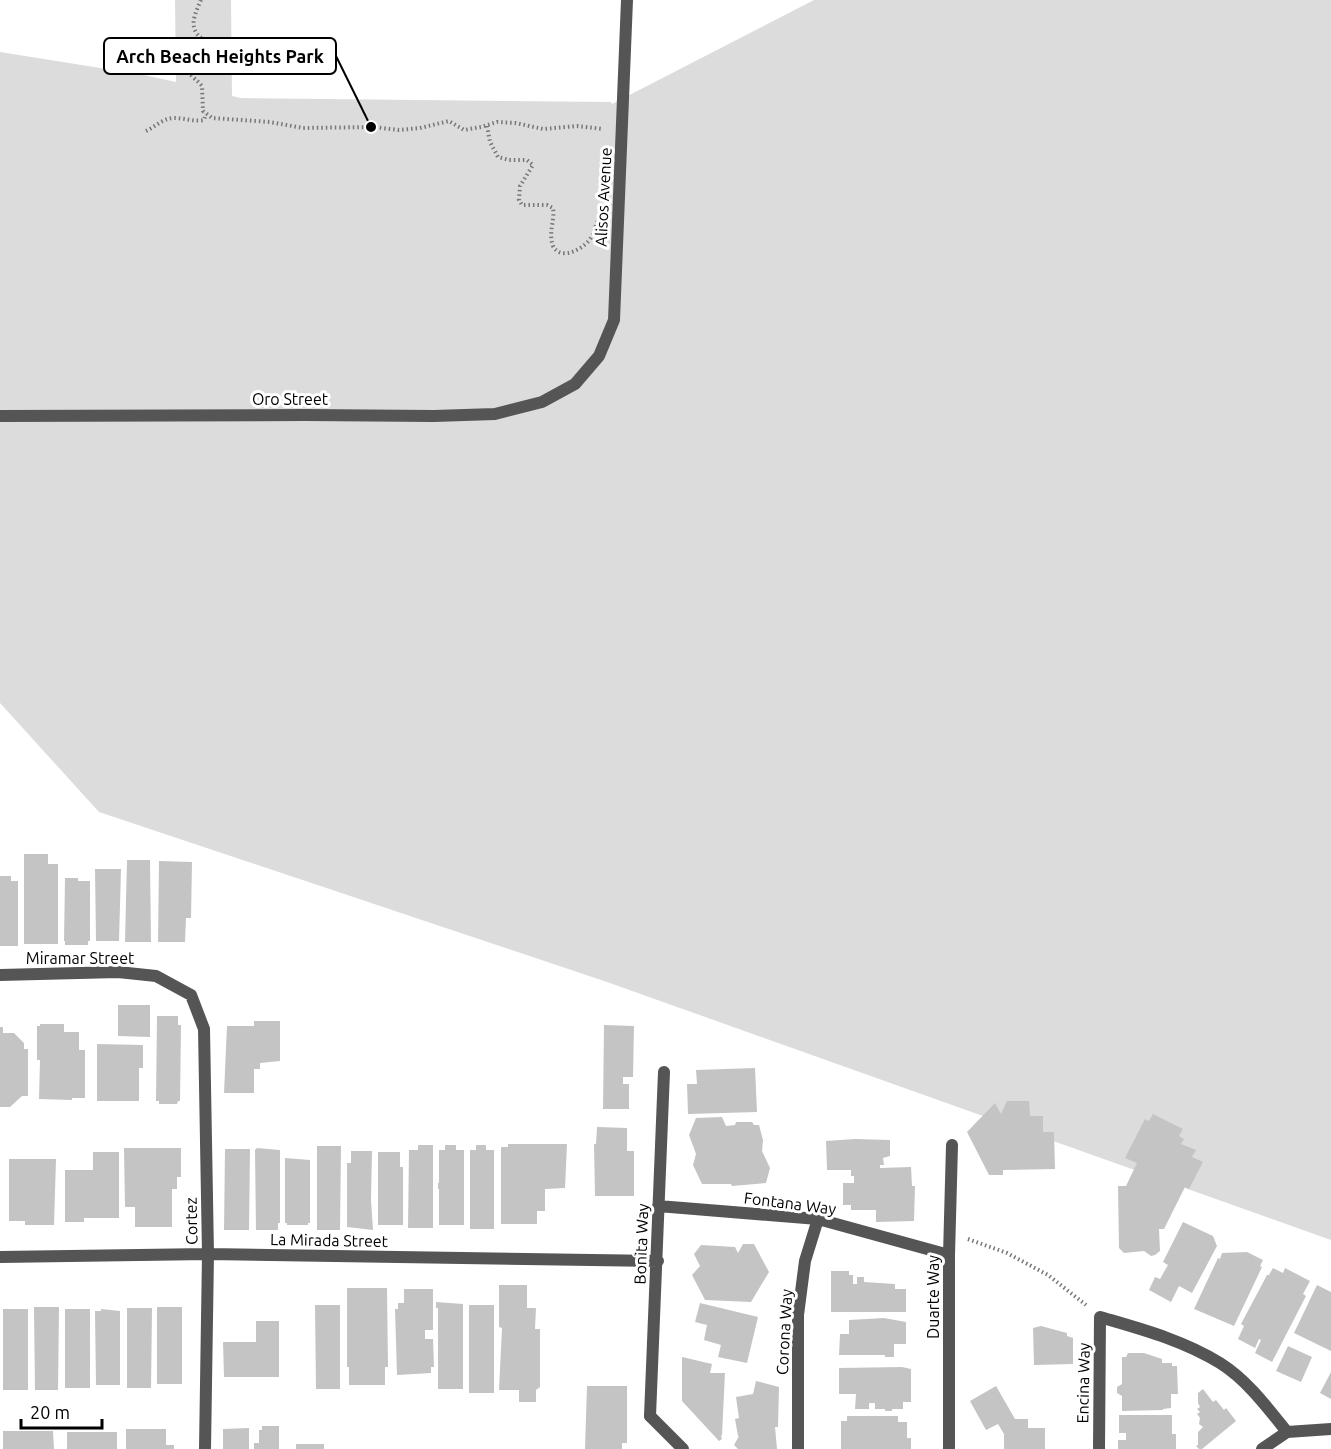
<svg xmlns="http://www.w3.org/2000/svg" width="1331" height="1449" viewBox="0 0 1331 1449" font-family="Ubuntu,sans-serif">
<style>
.green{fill:#dcdcdc}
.building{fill:#c4c4c4}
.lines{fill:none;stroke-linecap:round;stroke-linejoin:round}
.path{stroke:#777;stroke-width:4;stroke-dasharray:1.5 3;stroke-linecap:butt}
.service{stroke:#555;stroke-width:12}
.minor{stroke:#555;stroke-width:12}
.tertiary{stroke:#555;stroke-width:12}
.labels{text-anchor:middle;stroke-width:6;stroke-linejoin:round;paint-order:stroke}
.street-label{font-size:16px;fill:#000;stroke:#fff}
.leader{fill:none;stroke:#000;stroke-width:2}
.callout-dot{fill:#000;stroke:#fff;stroke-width:2}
.callout{fill:#fff;stroke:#000;stroke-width:2}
.callout-label{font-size:18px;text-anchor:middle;font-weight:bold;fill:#000}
</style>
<rect width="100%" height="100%" fill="#fff"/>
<path class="green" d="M175,0H231L232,96L241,98L611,102L612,104L814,0H1331V1240L607,982L99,812L0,703V52L144,75L176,82Z"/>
<path class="building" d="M24,854H48V864H58V944H24Z
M127,860H150L151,942H125Z
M159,861L192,862L191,918H186L185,942H158Z
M95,869H121L119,941H96Z
M0,876H11V881H18V946H0Z
M65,878H78V881H90V941H88V945H65V941H64Z
M118,1005H150V1037L118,1036Z
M157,1016H178V1025H181L180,1101H178L177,1104H159V1101H156Z
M254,1021H280V1061L260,1063V1069H254V1093H224L227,1026H254Z
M40,1024H64V1032H79V1050H85V1098H72V1100L39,1099L40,1060H37V1026H40Z
M604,1025L634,1026L633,1077H623V1084H629V1109H603Z
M0,1027H3V1033H14L24,1043V1049H28V1096H22L10,1107H0Z
M97,1044L143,1045V1068H139V1101H97Z
M755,1068L757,1112L688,1114L687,1084H697L696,1070Z
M1007,1101H1029L1030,1116H1043V1132H1054L1055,1169L1003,1170V1175H989L967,1132L995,1103L1001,1114Z
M1153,1114L1183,1129L1179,1136L1184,1139L1181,1144L1196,1150L1192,1157L1203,1162L1189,1189L1185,1187L1164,1229H1159L1160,1251L1155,1255L1151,1256L1144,1251L1124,1253L1119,1248L1118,1186H1126L1137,1163L1125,1158L1145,1119L1149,1121Z
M722,1117L726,1126L735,1125L736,1122H752L754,1125H759L763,1140L762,1151L770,1168L766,1183L732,1186L731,1184H702L693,1165L696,1154L689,1135L696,1118Z
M597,1127L627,1128V1151H634V1196H595L594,1144H596Z
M855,1139L890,1140V1156L883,1158L884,1165H880V1168L911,1167L912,1186H915L914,1221L876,1222V1210H851V1205H843V1183H854V1176H851V1170H827L826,1141Z
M508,1144H567L565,1188L545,1189V1211H537V1224H501V1147H508Z
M418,1145H433V1228H408L409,1150H418Z
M445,1145H456V1150H464V1225H439V1189H438V1183H439V1150H445Z
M476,1145H486V1150H494V1229H470V1150H476Z
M317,1146H341L340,1230H317Z
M124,1148H181V1177H177V1189H172V1227H135V1207H125Z
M257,1148L280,1150V1223H278V1230H256L255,1150Z
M225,1149H250L249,1230H224Z
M351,1151H372L371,1200L373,1230L347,1227V1163H351Z
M93,1152H119V1218H84V1222H65V1170H93Z
M378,1152H400V1167H403V1225H378Z
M285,1158L310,1160V1223H308V1225H287V1223H285Z
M9,1159H56L54,1225H25V1221H9Z
M1183,1222L1213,1236L1217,1246L1192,1293L1179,1286L1171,1302L1149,1290L1155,1277L1160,1279L1168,1265L1163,1262Z
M743,1244H754L769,1272L751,1302L705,1300L692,1275L700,1266L694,1254L701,1245L735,1247L738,1253Z
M1247,1252L1263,1260L1260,1266L1262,1267L1234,1326L1194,1309L1218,1258L1220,1259L1222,1253Z
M1273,1268L1283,1273L1285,1268L1310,1281L1303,1294L1306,1296L1272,1362L1255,1353L1261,1340L1259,1339L1255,1348L1238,1339L1244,1326L1241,1324L1267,1275H1269Z
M831,1271H849V1275H853V1284H857V1277H864V1282L895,1284V1289H906V1312H831Z
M499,1285H527V1308H536L535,1329H540V1387L536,1390V1402H519V1390H499L502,1328L499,1327Z
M1317,1285L1331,1292V1351L1294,1333Z
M347,1288H387L388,1367H385V1385H349V1367H347Z
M404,1289H433V1330H425V1339H433L434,1367H431V1373L397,1375L395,1309H398V1303H404Z
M436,1302L463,1304V1389H438V1308H436Z
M700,1303L758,1317L747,1363L718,1357L721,1345L704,1340L707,1325L695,1322Z
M315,1305H340V1389H316Z
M469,1305H494V1393H469Z
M34,1307H59L58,1390H35Z
M157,1307H182V1384H157Z
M127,1308H152L151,1388H127Z
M3,1309H28V1390H3Z
M65,1309H90V1388H65Z
M101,1309L120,1311V1385H96L95,1311H101Z
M884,1318L906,1322V1344H894V1357H885V1355H839L840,1334H849V1320Z
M256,1321H279V1377H224L223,1342H256Z
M1041,1326L1067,1333V1336L1073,1338V1364L1034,1365L1033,1328Z
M1288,1346L1312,1357L1301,1382L1276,1371Z
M1128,1353H1144L1162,1359V1363H1172V1366H1177L1178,1394H1171V1408L1163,1409V1410L1122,1411V1396L1117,1393V1387L1122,1384V1357H1126Z
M682,1357L712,1364L710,1373H725L722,1435L721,1436L722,1439L719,1441L682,1401Z
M902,1367L911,1369V1402H903V1409H892V1411H885V1409H875V1403H869V1409H855L856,1394H839V1368Z
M1331,1372V1399L1320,1393Z
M756,1381L779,1387L778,1427H775L777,1449H738L734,1445L739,1436H738L735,1419L739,1418L736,1397L753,1394Z
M587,1386H627V1443H622V1449H585Z
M996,1386L1015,1419H1028V1428H1045V1449H1004V1434L998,1424L986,1430L970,1401Z
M1203,1389L1213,1402L1216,1400L1224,1410L1226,1408L1236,1421L1202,1449H1199L1196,1446L1198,1445V1432L1203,1427L1199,1424L1200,1418L1197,1414L1200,1412L1197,1409L1200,1407L1198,1403V1393Z
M1119,1415H1172V1434H1176V1449H1118V1440H1126V1433H1119Z
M847,1416H898V1422H907V1438H911V1449H841V1421H847Z
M262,1426H279V1449H254V1443H259V1430H262Z
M249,1428V1449H223V1429Z
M126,1429H166V1445H174V1449H126Z
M3,1431H53L54,1449H3Z
M67,1432H117V1449H67Z
M296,1444H324V1449H296Z"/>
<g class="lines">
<path class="path" d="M201,0C195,14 187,29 203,39V46L187,56C183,74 193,75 202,86L203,111L212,118L270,122L303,128L374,127L399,130L420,128L449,121L464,130L481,127L497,122L516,123L543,129L577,126L603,129
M487,126L490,142L498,157L509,160H527L533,165L520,186L519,200L522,205H547L553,208C555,220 548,233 553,246C561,262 586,248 592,236C595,232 595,227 597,222
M146,131C155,127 163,118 174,118C184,118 194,122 204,120L206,114
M968,1239L1007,1253L1048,1275L1086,1305"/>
<path class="service" d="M0,416L305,415L434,416L495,414L542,402L575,384L599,356L614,320L627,0"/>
<path class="minor" d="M0,975L118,972L156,976L191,995L204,1029L208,1254L205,1449
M658,1206L818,1219L949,1255
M0,1257L208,1254L658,1261
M650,1416L664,1072
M798,1449V1315L805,1261L818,1219
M949,1449V1255L952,1145
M1099,1449L1100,1317C1141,1329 1183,1340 1220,1363C1247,1380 1267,1407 1287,1432"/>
<path class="tertiary" d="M650,1416L683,1449
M1262,1449L1287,1432L1331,1429"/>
</g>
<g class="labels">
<g class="street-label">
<text transform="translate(603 197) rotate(-87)" y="6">Alisos Avenue</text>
<text x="290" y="405">Oro Street</text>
<text x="80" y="964">Miramar Street</text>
<text transform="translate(790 1203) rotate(7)" y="6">Fontana Way</text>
<text transform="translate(191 1221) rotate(-91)" y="6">Cortez</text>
<text transform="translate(329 1240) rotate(1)" y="6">La Mirada Street</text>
<text transform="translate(641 1244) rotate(-88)" y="6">Bonita Way</text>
<text transform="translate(933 1297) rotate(-90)" y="6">Duarte Way</text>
<text transform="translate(784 1332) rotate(-87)" y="6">Corona Way</text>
<text transform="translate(1083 1383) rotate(-89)" y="6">Encina Way</text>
</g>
</g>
<path class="leader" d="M371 127L336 56"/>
<circle class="callout-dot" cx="371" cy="127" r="6"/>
<rect class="callout" x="104" y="38" width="232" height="36" rx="6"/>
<g class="callout-label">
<text x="220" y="63">Arch Beach Heights Park</text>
</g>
<path d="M21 1419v9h81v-9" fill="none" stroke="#000000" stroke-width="3"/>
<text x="30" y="1419" font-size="18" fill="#000000" stroke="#ffffff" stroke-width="4.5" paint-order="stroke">20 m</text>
</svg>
